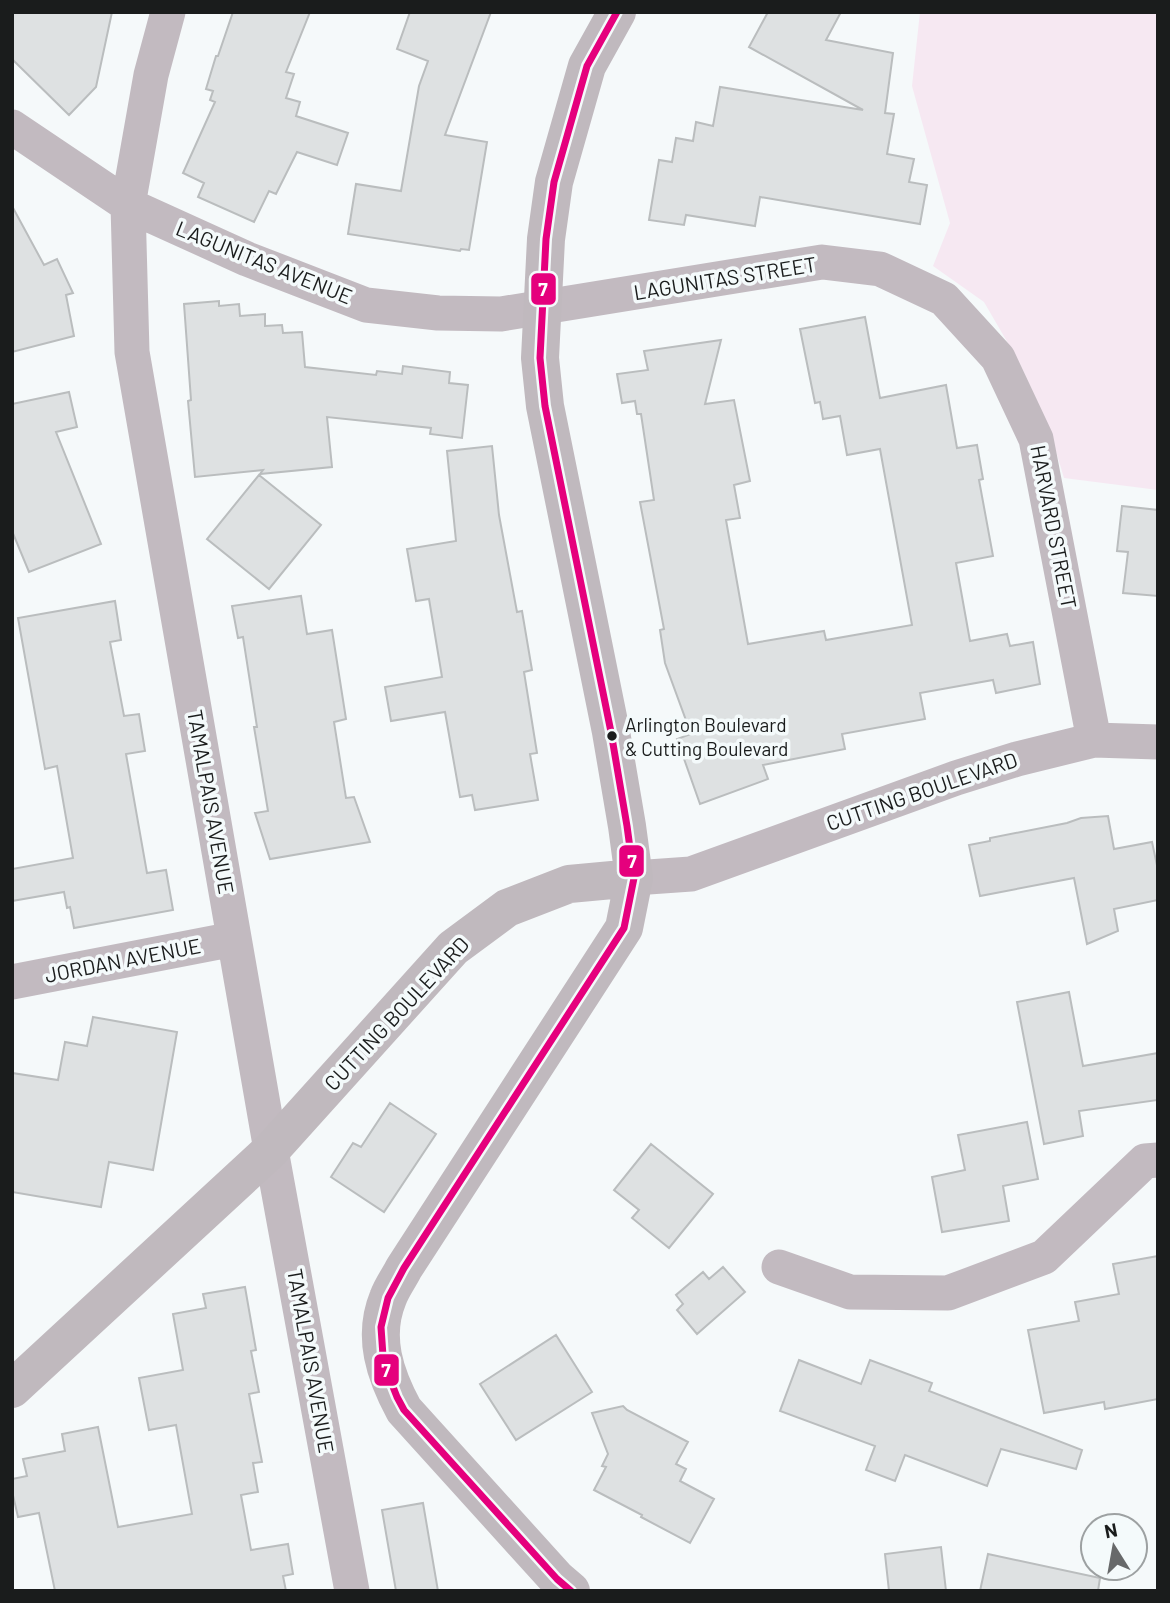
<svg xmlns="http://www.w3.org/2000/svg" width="1170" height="1603" viewBox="0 0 1170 1603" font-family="Barlow,sans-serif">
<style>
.green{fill:#f6e8f2}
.building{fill:#dee1e2;stroke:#babdbe;stroke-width:2}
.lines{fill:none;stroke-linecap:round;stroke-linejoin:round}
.street{stroke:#c2bac0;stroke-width:35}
.secondary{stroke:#c0b9be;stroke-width:38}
.bus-1-casing{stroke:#f4fafb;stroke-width:12}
.bus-1{stroke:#e5007d;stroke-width:7}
.bus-dot{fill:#1a1c1c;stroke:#f4fafb;stroke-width:2.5}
.labels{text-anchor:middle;stroke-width:7;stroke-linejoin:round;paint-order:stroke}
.bus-label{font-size:19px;fill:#1a1c1c;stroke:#f4fafb;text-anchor:start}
.street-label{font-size:21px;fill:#1a1c1c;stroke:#f4fafb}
.line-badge{stroke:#f4fafb;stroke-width:2.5}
.badge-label{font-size:19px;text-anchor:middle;font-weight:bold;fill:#fff}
</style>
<rect width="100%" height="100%" fill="#f5f9fa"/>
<path class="green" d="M920,12H1158V490L1064,478L1048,425L1020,364L984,302L933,266L950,223L912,86Z"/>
<path class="building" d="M12,12H112L96,87L69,115L12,59Z
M233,12H310L286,72L294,74L286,98L300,102L296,116L348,133L337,165L297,152L276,194L269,191L254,222L198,197L204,183L183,173L215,102L210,100L213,91L206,89L216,56H218Z
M410,12H491L445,135L487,142L469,250L461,249L460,251L348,234L356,184L401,191L419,86L428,61L397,49Z
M768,12H841L826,40L893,53L885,113L894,114L887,154L914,159L909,182L927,185L920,224L760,197L755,226L686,215L684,225L649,220L659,160L672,162L676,138L693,141L696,122L713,126L720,87L863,110L749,47Z
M12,206L44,265L57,259L73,293L66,295L74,336L12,352Z
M219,301V306L239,304L240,316L265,314V326L282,325L283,333L302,332L305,367L376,375L377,371L402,374L403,366L450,372L449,383L468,385L462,438L430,434L431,428L327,417L332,467L260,474L263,470L195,477L188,401L191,400L184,304Z
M865,317L880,398L946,385L957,448L977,445L983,479L979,480L993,556L956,563L970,641L1007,634L1010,646L1033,642L1040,684L996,693L993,680L920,693L925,719L842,734L845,749L763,765L768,779L700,804L677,739L691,734L665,663L660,630L664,629L640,502L654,500L641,414H637L635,401L622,403L617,374L648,370L644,351L721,340L705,404L734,400L750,481L734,485L740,518L726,520L748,644L824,631L826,640L912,625L880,449L847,455L840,416L823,419L820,402L815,403L800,329Z
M69,392L77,427L56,432L101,544L29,572L12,531V404Z
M492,446L499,515L517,612L522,611L532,670L524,672L537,753L530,754L538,800L475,810L472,795L460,797L445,712L391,721L385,687L442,677L429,599L416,601L407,549L456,541L447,451Z
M259,475L321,525L269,589L207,539Z
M1122,506L1158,510V596L1123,593L1128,552L1117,551Z
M301,596L307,634L332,630L346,719L334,722L346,798L354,797L370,842L270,859L255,813L268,811L254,727H257L243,637L238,638L232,606Z
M115,601L121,640L110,642L124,716L139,714L145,751L126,754L147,873L166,870L173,910L74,928L70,907L67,908L64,892L12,901V869L73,858L57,766L45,769L18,618Z
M1108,816L1114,849L1152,842L1158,870V900L1114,909L1118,931L1087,944L1074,878L980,896L969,845L990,841V838L1067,823L1081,818Z
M1069,992L1083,1066L1158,1053V1100L1079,1111L1083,1136L1044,1144L1017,1002Z
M93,1017L177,1032L153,1170L109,1162L101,1207L12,1192V1073L58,1080L65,1042L87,1046Z
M390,1103L436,1134L384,1212L331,1177L353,1143L361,1147Z
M1027,1122L1038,1179L1003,1186L1009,1221L942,1232L932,1177L965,1170L958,1135Z
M651,1144L713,1194L669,1248L632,1218L639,1210L614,1190Z
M1158,1256V1399L1105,1409L1104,1402L1044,1413L1028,1330L1079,1321L1075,1302L1119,1294L1113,1264Z
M723,1267L745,1292L697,1334L677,1310L683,1304L676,1295L703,1272L709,1279Z
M245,1287L256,1350L251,1351L259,1392L249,1394L262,1462L253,1463L258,1492L241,1495L251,1550L288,1544L293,1574L283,1576L286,1591H55L39,1513L18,1517L12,1491V1479L27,1476L23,1459L65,1451L62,1434L98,1427L118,1527L192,1514L176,1425L149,1430L139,1378L183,1370L173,1314L206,1308L203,1294Z
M556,1335L592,1392L516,1440L480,1384Z
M799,1360L861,1384L870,1360L932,1383L929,1391L1082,1450L1076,1469L1001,1449L987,1486L905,1455L895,1481L866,1470L875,1446L780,1411Z
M623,1406L627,1410L688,1442L676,1464L686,1469L680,1481L714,1499L690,1543L641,1517L642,1515L594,1490L606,1467L602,1466L608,1454L592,1413Z
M423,1503L438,1591H396L382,1510Z
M941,1547L946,1591H889L885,1554Z
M988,1554L1100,1578L1098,1591H980Z"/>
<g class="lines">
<path class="street" d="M168,12L151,75L128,205L132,352L271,1150L352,1591
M12,127L128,205L247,259L366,305L438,313L501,314L822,262L880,269L944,299L998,358L1036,439L1094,740
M634,878L691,874L956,778L1017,759L1094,740L1158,742
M12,982L234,939
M779,1267L850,1292L948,1293L1044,1257L1145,1161L1158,1160"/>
<path class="secondary" d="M12,1389L271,1150L453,948L507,908L569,884L634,878
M571,1591L557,1579L404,1410C385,1375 372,1337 388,1298C392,1287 399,1278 404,1268L624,928L634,878L627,826L611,732L545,406L540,358L546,239L554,182L587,66L617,12"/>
<g class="bus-1-casing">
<path id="bus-1" d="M571,1591L557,1579L404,1410L397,1397L386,1369L383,1356L381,1327L388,1298L404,1268L624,928L634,878L627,826L611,732L545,406L540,358L546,239L554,182L587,66L617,12"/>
</g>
<use href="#bus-1" class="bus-1"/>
</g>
<circle class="bus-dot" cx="612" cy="736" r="6"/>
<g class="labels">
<g class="bus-label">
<text x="625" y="732">Arlington Boulevard<tspan x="625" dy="24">&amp; Cutting Boulevard</tspan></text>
</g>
<g class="street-label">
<text transform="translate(264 263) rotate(22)" y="7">LAGUNITAS AVENUE</text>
<text transform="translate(725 279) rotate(-9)" y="7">LAGUNITAS STREET</text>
<text transform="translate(1053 527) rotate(79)" y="7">HARVARD STREET</text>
<text transform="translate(922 792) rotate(-19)" y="7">CUTTING BOULEVARD</text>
<text transform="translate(210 802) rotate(80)" y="7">TAMALPAIS AVENUE</text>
<text transform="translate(123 961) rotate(-11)" y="7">JORDAN AVENUE</text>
<text transform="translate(397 1014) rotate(-47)" y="7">CUTTING BOULEVARD</text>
<text transform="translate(310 1361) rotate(80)" y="7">TAMALPAIS AVENUE</text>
</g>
</g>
<g class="line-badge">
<rect x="530" y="272" width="27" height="34" rx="7" fill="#e5007d"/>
<rect x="618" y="844" width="27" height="34" rx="7" fill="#e5007d"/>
<rect x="373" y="1353" width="27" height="34" rx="7" fill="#e5007d"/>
</g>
<g class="badge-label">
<text x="543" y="296">7</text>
<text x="632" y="868">7</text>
<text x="386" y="1377">7</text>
</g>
<rect width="1170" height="1603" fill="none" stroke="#1a1c1c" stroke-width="28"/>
<g transform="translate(1114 1547) rotate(349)"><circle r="33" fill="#f4fafb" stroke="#9da1a2" stroke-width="2"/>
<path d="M0-5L12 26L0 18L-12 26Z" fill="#67696a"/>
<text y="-10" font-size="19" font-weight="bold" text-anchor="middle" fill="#1a1c1c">N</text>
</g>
</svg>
